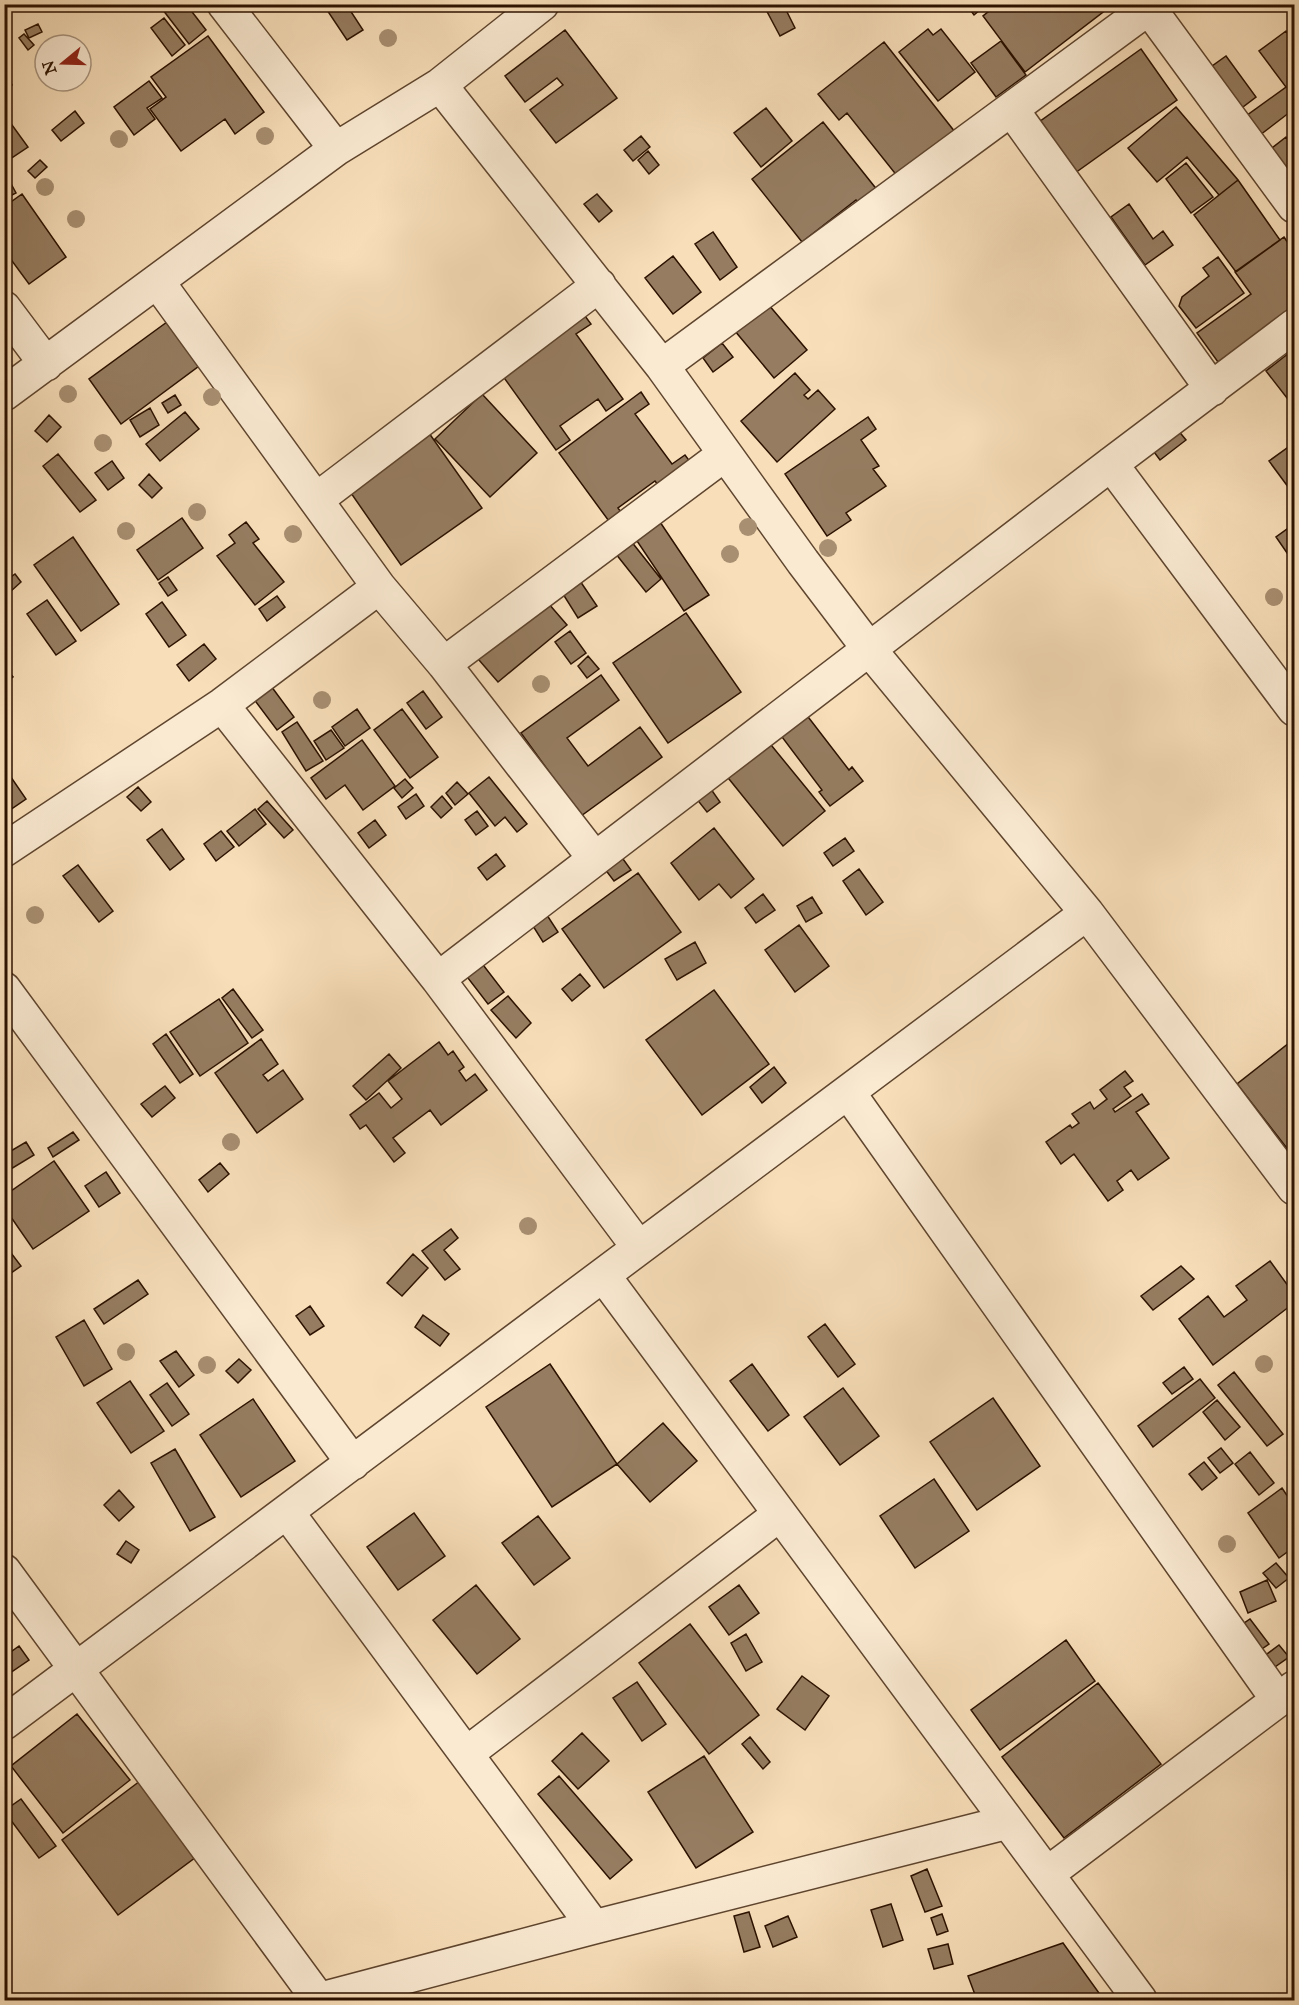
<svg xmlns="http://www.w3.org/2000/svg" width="1299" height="2005" viewBox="0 0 1299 2005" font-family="'IM FELL Great Primer',serif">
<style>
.building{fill:#967d61;stroke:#2c1200;stroke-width:1.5}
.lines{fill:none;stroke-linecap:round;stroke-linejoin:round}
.minor-casing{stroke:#5f452e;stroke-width:36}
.minor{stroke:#faead2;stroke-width:33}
.tree{fill:#a88f71}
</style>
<rect width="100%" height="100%" fill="#f8dfba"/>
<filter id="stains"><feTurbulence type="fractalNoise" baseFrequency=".00333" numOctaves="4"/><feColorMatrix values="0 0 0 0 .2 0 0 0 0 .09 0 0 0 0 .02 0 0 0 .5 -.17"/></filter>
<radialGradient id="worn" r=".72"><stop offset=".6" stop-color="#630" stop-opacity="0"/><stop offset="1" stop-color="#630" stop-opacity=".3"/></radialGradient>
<path class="building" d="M170,4H186L206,30L189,44L163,10Z
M323,4H346L363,30L347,40Z
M763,4H783L795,28L780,36Z
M966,4H987L974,15Z
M998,4H1103L1107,9L1025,72L983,16Z
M164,18L185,45L172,56L151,28Z
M38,24L42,32L29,38L25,30Z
M928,29L933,35L941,29L975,72L938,101L899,52Z
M565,30L617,98L556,143L530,110L563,85L557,78L525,102L505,76Z
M1286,31L1294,43V109L1260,135L1246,116L1286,87L1259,51Z
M24,34L34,45L28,50L19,38Z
M208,36L264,112L235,134L225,119L181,151L150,109L166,97L151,77Z
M1001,41L1026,75L996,97L971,63Z
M884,42L955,132L898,177L847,113L839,120L818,94Z
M1141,49L1177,100L1075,173L1039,122Z
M1226,56L1256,97L1239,110L1208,69Z
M8,77L12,85L4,89V79Z
M149,81L162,98L147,108L155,119L134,135L114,107Z
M1176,107L1238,180L1219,195L1187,157L1157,182L1128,148Z
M766,108L792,141L761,167L734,133Z
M75,111L84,123L61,141L52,130Z
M4,114L28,147L4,163Z
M823,122L878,191L861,205L856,200L802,242L752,179Z
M641,136L650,147L633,161L624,150Z
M1286,137L1294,148V187L1268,151Z
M648,151L659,165L649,174L638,160Z
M40,160L47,167L35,178L28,171Z
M1186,163L1213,197L1191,213L1166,179Z
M9,180L16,193L6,198L4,183Z
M1238,180L1280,240L1236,272L1194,215Z
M22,194L66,257L29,284L4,250V207Z
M597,194L612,211L599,222L584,204Z
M1129,204L1153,239L1163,231L1173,245L1145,265L1111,217Z
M713,232L737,267L720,280L695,244Z
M1284,237L1294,252V307L1218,362L1197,333L1251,294L1235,272Z
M673,256L701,292L673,314L645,278Z
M1218,257L1244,293L1196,328L1179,306L1182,297L1209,276L1203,268Z
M768,304L807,350L774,378L735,331Z
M579,308L591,324L576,334L623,399L606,411L598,399L560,426L570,440L556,450L497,368Z
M167,322L199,366L121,424L89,379Z
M722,343L733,357L713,372L703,358Z
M1289,353L1294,361V407L1266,371Z
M795,373L810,390L804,395L808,399L818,390L835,409L777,462L741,421Z
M641,392L649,404L635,414L672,464L685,455L694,467L662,490L655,481L618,508L626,519L614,528L559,453Z
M482,394L537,453L490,497L435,439Z
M175,395L181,405L168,413L162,403Z
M150,408L159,425L140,437L130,420Z
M185,412L199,429L160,461L146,444Z
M49,415L61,427L47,442L35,431Z
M868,417L876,429L861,440L879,466L873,469L886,486L846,513L851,520L827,536L785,474Z
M424,426L482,508L401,565L344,483Z
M1177,429L1186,440L1160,460L1151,448Z
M1294,443V495L1269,461Z
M58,454L96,500L80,512L43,466Z
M112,461L124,478L108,490L95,473Z
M149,474L162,488L152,498L139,485Z
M182,518L203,548L158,580L137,550Z
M658,519L709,595L684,611L633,535Z
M246,522L259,539L253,543L284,582L255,605L217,556L235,543L229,535Z
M1294,524V563L1276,537Z
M627,536L661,579L646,592L612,549Z
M73,537L119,604L81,631L34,565Z
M15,574L21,582L10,592L4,586V582Z
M576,575L597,606L578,618L558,586Z
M168,577L177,590L168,596L159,583Z
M277,596L285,607L267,621L259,609Z
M542,596L567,625L498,682L473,653Z
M47,600L76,641L56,655L27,614Z
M162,602L186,635L169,647L146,614Z
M686,613L741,692L668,743L613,663Z
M570,631L586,653L571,664L555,642Z
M204,644L216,659L189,681L177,665Z
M588,656L599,669L587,678L578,666Z
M4,666L13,677L4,684Z
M601,675L619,700L567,738L588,766L640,727L662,757L581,816L521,733Z
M271,686L294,717L277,730L253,698Z
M423,691L442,717L426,729L407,703Z
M357,709L370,728L345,746L332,727Z
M402,709L438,757L410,778L374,730Z
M802,709L849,770L852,767L863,781L830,806L819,792L822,790L776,729Z
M297,722L323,761L306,771L282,732Z
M331,730L344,748L326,760L314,741Z
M362,740L395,786L363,810L345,785L326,799L311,778Z
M767,740L825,811L783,846L725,774Z
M4,767L26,799L4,814Z
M489,777L527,824L517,832L505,817L495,826L469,793Z
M405,779L413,788L402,798L394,788Z
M457,782L468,794L455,805L446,793Z
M706,782L720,802L707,812L692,793Z
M138,787L151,802L141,811L127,797Z
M416,794L424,806L406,819L398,807Z
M442,796L452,808L441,818L431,807Z
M267,801L293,830L284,838L258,809Z
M255,809L266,824L239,846L227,831Z
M477,811L488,826L476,835L465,820Z
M375,820L386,835L369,848L358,833Z
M714,828L754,879L731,898L719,884L699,900L671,863Z
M162,829L184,859L170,870L147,840Z
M221,831L234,847L216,861L204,844Z
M845,838L854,851L833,866L824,853Z
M618,852L631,870L614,881L601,864Z
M496,854L505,866L487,880L478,868Z
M78,865L113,911L99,922L63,876Z
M859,869L883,902L866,915L843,881Z
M638,873L681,932L604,988L562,929Z
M763,894L775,910L756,923L745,908Z
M812,897L822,913L806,922L797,906Z
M543,909L558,932L543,942L528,918Z
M799,925L829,966L795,992L765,950Z
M695,942L706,963L677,980L665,959Z
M477,957L504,992L488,1004L461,969Z
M580,974L590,986L572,1001L562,989Z
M233,989L263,1030L252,1038L222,998Z
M714,990L769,1064L702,1115L646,1040Z
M508,996L531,1023L516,1038L491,1010Z
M219,999L248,1043L200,1076L170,1032Z
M166,1034L193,1074L180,1083L153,1044Z
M261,1039L278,1064L263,1075L268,1081L283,1070L303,1099L257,1133L215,1073Z
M1294,1039V1154L1293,1156L1237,1084Z
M439,1042L448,1055L453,1051L464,1067L459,1071L466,1081L475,1074L487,1090L441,1125L430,1110L393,1138L405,1153L394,1162L366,1125L360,1129L350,1115L379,1093L391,1108L402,1099L388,1081Z
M389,1054L401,1068L366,1100L353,1086Z
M774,1067L786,1083L762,1103L750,1087Z
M1125,1071L1133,1081L1124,1087L1131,1096L1113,1109L1115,1112L1142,1094L1149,1104L1136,1112L1169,1158L1138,1180L1131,1170L1117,1181L1123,1190L1108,1201L1074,1154L1061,1164L1046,1142L1070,1125L1072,1128L1079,1123L1072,1114L1090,1102L1094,1109L1107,1099L1100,1090Z
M165,1086L175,1098L152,1117L141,1104Z
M73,1132L79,1140L53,1157L48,1148Z
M26,1142L34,1155L6,1172L4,1169V1155Z
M54,1161L89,1211L33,1249L4,1207V1196Z
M220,1163L229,1174L208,1192L199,1180Z
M106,1172L120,1193L99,1207L85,1186Z
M451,1229L458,1238L444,1250L460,1269L445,1280L422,1251Z
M8,1249L21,1266L4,1278V1252Z
M413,1254L428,1268L402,1296L387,1283Z
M1270,1261L1294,1294V1303L1213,1365L1179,1319L1208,1296L1224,1317L1247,1300L1236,1286Z
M1181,1266L1194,1279L1153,1310L1141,1296Z
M138,1280L148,1294L104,1324L94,1309Z
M310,1306L324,1326L310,1335L296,1316Z
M423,1315L449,1334L440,1346L415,1327Z
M84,1320L112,1369L84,1386L56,1337Z
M825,1324L855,1364L838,1377L808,1337Z
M176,1351L194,1375L179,1387L160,1361Z
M239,1359L251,1370L238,1383L226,1371Z
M550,1364L617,1464L552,1507L486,1407Z
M752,1364L789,1415L768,1431L730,1381Z
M1184,1367L1193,1379L1172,1394L1163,1383Z
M1234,1372L1283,1434L1267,1446L1218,1385Z
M1200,1379L1215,1398L1153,1447L1138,1426Z
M130,1381L164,1431L131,1453L97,1403Z
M167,1383L189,1414L172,1426L150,1395Z
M843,1388L879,1436L840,1465L804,1417Z
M993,1398L1040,1466L977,1510L930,1442Z
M253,1399L295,1461L241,1497L200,1435Z
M1217,1400L1240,1427L1225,1440L1203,1412Z
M663,1423L697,1461L650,1502L617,1464Z
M1221,1448L1233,1463L1220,1473L1208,1458Z
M175,1449L215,1517L190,1531L151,1463Z
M1250,1452L1274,1483L1259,1495L1235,1464Z
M1204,1462L1217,1478L1202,1490L1189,1474Z
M934,1479L969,1531L915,1568L880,1516Z
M1282,1488L1294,1506V1547L1279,1558L1248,1513Z
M119,1490L134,1507L119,1521L104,1505Z
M414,1513L445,1556L398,1590L367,1547Z
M538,1516L570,1558L534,1585L502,1543Z
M126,1541L139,1550L131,1563L117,1554Z
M1276,1563L1289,1578L1276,1588L1263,1573Z
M1267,1580L1276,1601L1248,1613L1240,1592Z
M476,1585L520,1639L477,1674L433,1620Z
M739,1585L759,1613L729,1635L709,1607Z
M1250,1619L1269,1644L1253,1655L1234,1630Z
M690,1624L759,1715L709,1754L639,1663Z
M746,1634L762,1662L746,1671L731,1643Z
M1066,1640L1095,1681L1000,1750L971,1710Z
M1279,1645L1289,1657L1272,1669L1263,1657Z
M19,1646L29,1660L4,1677V1657Z
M802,1676L829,1696L805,1730L777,1709Z
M637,1682L666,1724L642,1741L613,1698Z
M1098,1683L1161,1764L1064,1838L1002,1757Z
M77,1714L130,1780L63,1833L11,1766Z
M582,1733L609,1761L578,1789L552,1761Z
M750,1737L770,1762L763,1769L742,1744Z
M704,1756L753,1832L696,1868L648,1792Z
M559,1776L632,1860L610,1879L538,1794Z
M140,1781L196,1857L118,1915L62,1840Z
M21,1799L56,1846L39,1858L4,1811Z
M927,1869L942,1906L925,1912L911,1876Z
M891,1904L903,1940L883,1947L871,1910Z
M749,1912L760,1947L744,1952L734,1916Z
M942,1914L948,1931L937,1935L931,1918Z
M788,1916L797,1937L773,1947L765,1926Z
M1063,1943L1104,2000H977L968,1976Z
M948,1944L953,1964L934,1969L928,1949Z"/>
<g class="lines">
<g class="minor-casing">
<path id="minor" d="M224,4L336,149
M1146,4L1294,206
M440,85L662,366L803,562L869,649L1087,913L1294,1188
M1012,110L1212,389
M157,281L379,587L444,664L595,859
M4,308L46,364
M662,366L1154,4
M4,394L336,149L440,85L542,4
M1111,464L1294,709
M316,500L599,285
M444,664L725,454
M222,705L438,979L639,1248
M4,850L222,705L379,587
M438,979L1111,464L1294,326
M4,989L353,1463
M848,1092L1278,1700
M603,1275L1140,2000
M287,1512L594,1927
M4,1571L319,2000
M4,1723L1087,913
M466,1754L780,1514
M1047,1874L1294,1688
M318,2000L594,1927L1008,1822"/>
</g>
<use href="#minor" class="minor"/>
</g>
<g class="tree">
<circle cx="388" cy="38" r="9"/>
<circle cx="265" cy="136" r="9"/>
<circle cx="119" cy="139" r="9"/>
<circle cx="45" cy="187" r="9"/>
<circle cx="76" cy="219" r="9"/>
<circle cx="68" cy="394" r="9"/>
<circle cx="212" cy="397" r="9"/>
<circle cx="103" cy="443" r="9"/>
<circle cx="197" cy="512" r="9"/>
<circle cx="748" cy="527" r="9"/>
<circle cx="126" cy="531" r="9"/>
<circle cx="293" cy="534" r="9"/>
<circle cx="828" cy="548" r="9"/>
<circle cx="730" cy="554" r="9"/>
<circle cx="1274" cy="597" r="9"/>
<circle cx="541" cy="684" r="9"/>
<circle cx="322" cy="700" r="9"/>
<circle cx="35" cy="915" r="9"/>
<circle cx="231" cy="1142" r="9"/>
<circle cx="528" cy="1226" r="9"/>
<circle cx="126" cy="1352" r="9"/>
<circle cx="1264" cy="1364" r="9"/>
<circle cx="207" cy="1365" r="9"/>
<circle cx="1227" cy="1544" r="9"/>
</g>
<rect width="1299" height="2005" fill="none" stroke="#f8dfba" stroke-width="24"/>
<rect x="6" y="6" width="1287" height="1993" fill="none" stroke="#2c1200" stroke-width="3"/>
<rect x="12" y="12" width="1275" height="1981" fill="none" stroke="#2c1200" stroke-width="1.5"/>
<g transform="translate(63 63) rotate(251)"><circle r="28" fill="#faead2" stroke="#a8947e" stroke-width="1.5"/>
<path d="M0-4.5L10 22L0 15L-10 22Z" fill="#8f2418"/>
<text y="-9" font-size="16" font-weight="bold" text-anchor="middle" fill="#2c1200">N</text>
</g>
<rect width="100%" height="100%" filter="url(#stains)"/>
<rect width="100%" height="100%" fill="url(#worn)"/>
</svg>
